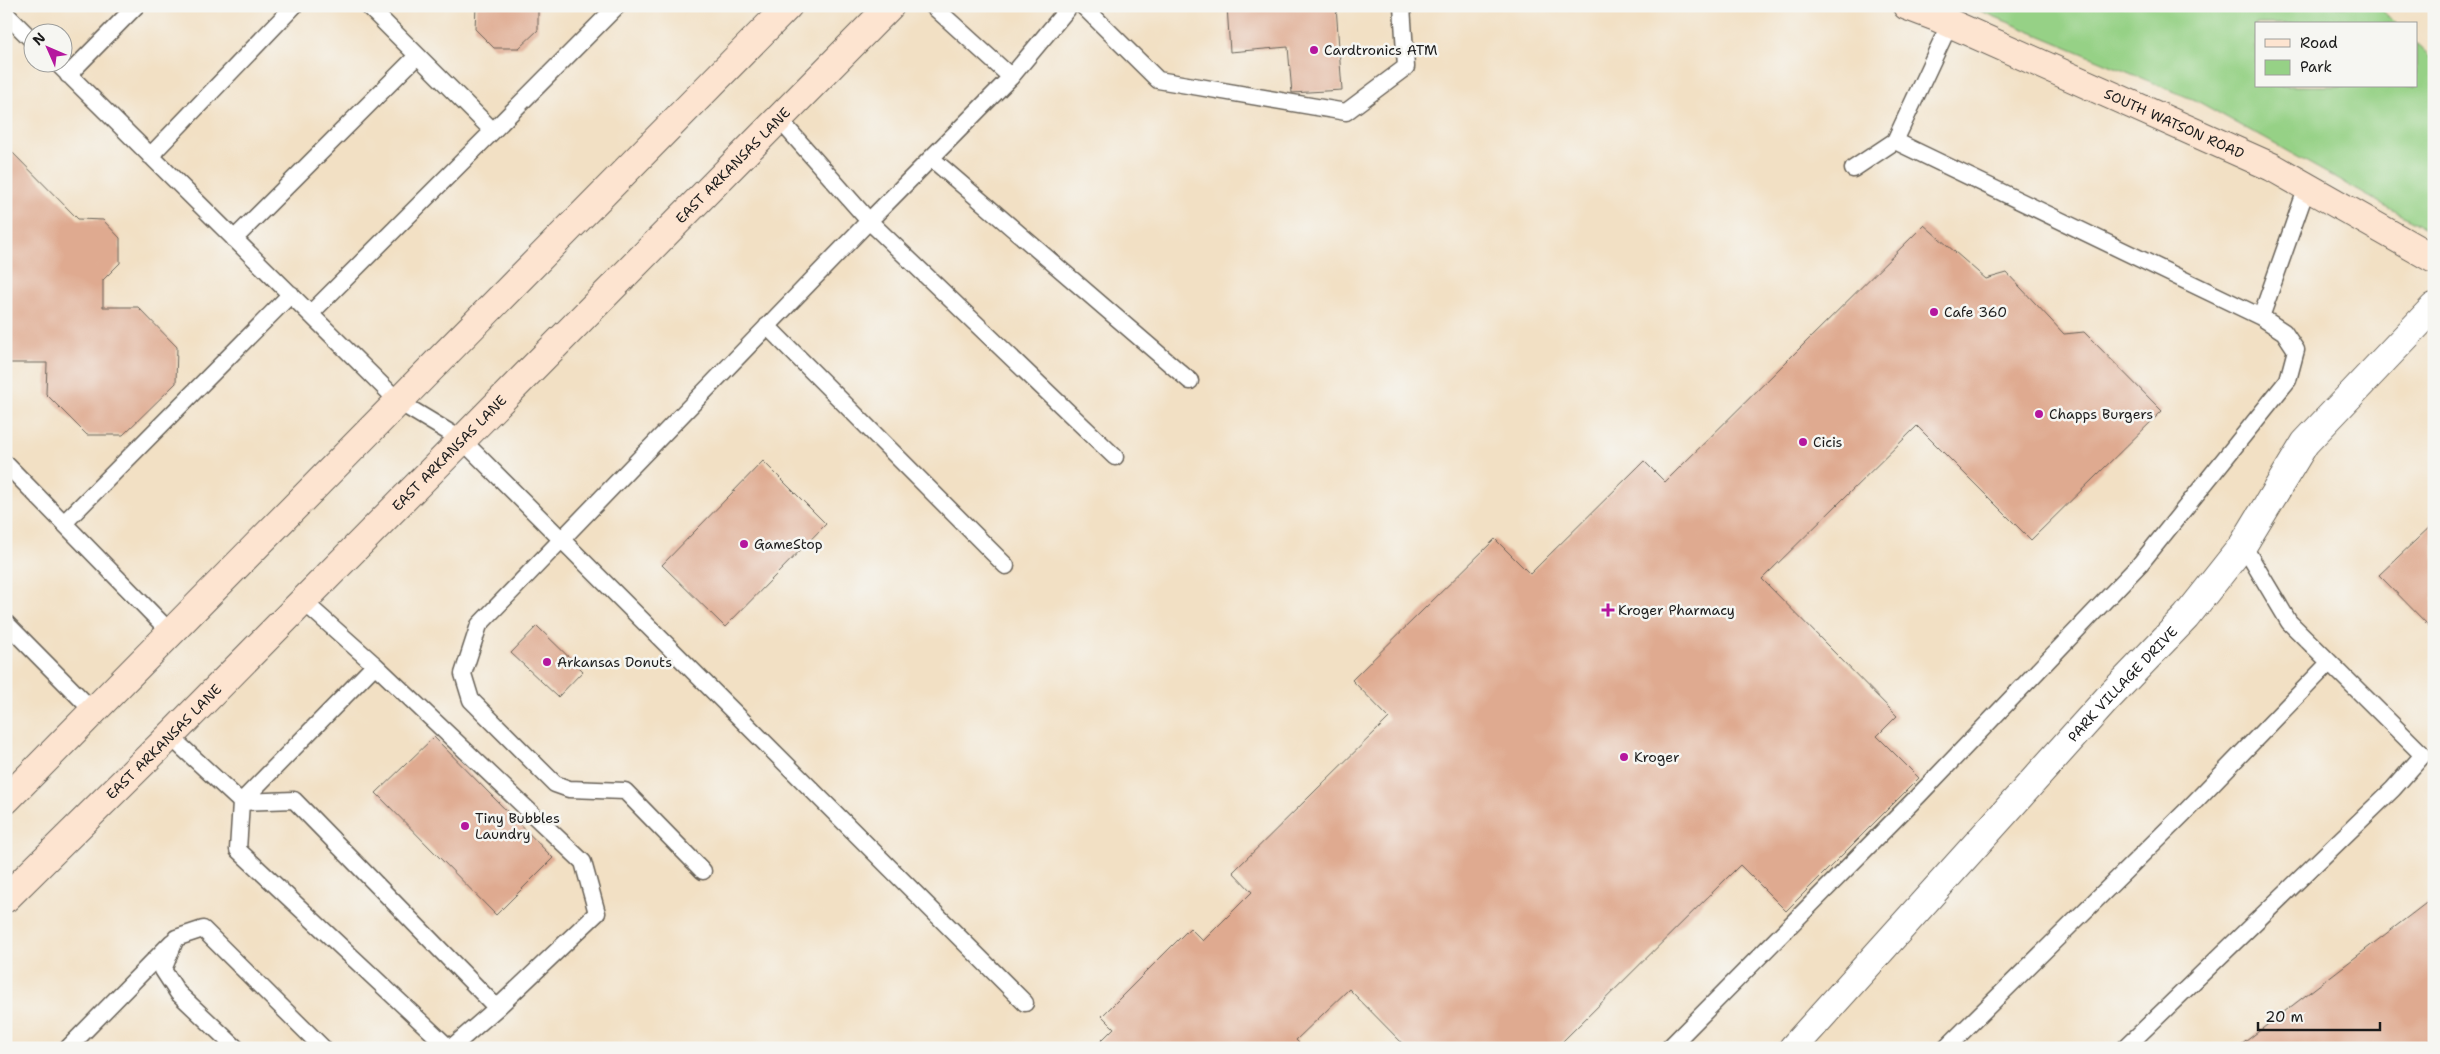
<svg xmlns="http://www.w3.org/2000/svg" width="2440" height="1054" viewBox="0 0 2440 1054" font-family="'Shantell Sans',sans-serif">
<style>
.green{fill:#96d186;stroke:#597651}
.building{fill:#dfaa90}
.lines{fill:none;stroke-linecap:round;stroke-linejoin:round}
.service-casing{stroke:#676157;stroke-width:19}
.minor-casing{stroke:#676157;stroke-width:30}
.secondary-casing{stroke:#676157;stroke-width:30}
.service{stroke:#fff;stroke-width:16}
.minor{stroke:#fff;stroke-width:28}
.secondary{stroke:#fde4d0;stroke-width:28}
.poi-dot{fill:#b5179e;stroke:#f6f6f2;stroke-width:2}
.labels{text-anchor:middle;stroke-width:5;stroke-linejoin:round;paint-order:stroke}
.poi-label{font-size:14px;fill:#1c1c1c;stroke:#f6f6f2;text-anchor:start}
.street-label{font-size:14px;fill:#1c1c1c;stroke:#f6f6f2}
</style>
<rect width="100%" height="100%" fill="#f6f6f2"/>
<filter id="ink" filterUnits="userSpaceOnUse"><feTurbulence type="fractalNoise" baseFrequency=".02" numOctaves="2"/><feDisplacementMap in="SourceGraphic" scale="10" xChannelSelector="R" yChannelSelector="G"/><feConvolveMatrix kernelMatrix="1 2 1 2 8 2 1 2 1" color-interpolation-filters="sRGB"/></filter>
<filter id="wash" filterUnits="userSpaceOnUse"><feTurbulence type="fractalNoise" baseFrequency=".0096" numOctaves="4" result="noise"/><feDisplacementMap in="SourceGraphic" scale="20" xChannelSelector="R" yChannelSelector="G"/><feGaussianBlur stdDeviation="1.12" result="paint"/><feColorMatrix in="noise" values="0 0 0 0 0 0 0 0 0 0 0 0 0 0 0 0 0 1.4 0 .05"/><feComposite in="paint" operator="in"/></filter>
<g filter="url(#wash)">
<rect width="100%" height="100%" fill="#f2e0c4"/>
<path class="green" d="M1969,6H2378L2396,24H2256V86H2416V44L2434,61V236L2418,224L2199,102Z"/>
<g id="blocks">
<path class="building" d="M476,6H538V30L519,48H494L475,29Z
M1227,6H1336L1342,90L1292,93L1288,47L1230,52Z
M6,146L78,219L103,220L120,238V263L103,280V307H138L177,347L176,383L123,435H87L46,394L47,363H6Z
M1924,225L1986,279L2007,273L2064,334L2084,332L2162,411L2031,540L1917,426L1762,579L1897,716L1877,736L1919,778L1786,911L1740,865L1556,1048H1407L1349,989L1296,1040L1304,1048H1094L1114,1028L1102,1016L1190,928L1203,941L1252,892L1233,872L1389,718L1352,680L1495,539L1530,574L1644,461L1665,482Z
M763,461L826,524L725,627L662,565Z
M2434,523V631L2379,575Z
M537,626L583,671L558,697L511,653Z
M434,737L553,858L496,915L376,793Z
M2434,897V1037L2419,1048H2237Z"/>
</g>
</g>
<g filter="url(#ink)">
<use href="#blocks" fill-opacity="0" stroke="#676157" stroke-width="1"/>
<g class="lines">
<g class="service-casing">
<path id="service" d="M933,6L1011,77L1070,6
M1083,6L1158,80L1346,112L1406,67L1402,6
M6,14L32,40
M1950,23L1895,141L2261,317
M56,62L399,402L462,440L1025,1003
M68,75L136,6
M1011,77L869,221L1115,457
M493,131L617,6
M150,156L294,6
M931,158L1190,381
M1853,169L1895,141
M234,239L417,56
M310,314L493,131L368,6
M767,326L1006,566
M6,464L171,633
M64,523L291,294
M303,601L375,665
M6,623L94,712
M170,736L241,802L294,800L497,1008L451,1048
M703,871L625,791L569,789L555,784L471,700L463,674L479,625L869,221L779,119
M68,1048L172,942
M236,1048L178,993L163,970L176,938L203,929L323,1048
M449,1048L238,850L241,802L375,665L583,862L597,913L497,1008
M1669,1048L1919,795L2140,564L2288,380L2296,350L2284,332L2261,317L2307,187
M1946,1048L2184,813L2329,663
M2125,1048L2393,789L2423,755L2289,622L2243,545"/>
</g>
<g class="minor-casing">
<g id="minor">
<path id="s1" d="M1793,1048L2107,699L2186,617L2243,545L2305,443L2434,307"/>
</g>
</g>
<g class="secondary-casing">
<g id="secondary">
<path id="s2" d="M1907,6L1936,17L2272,167L2434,259"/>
<path d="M6,800L788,6"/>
<path id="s3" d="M6,898L170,736L890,6"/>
</g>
</g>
<use href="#service" class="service"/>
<use href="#minor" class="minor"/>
<use href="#secondary" class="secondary"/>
</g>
</g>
<g class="poi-dot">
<circle cx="1314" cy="50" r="5"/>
<circle cx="1934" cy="312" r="5"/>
<circle cx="2039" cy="414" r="5"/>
<circle cx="1803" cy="442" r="5"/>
<circle cx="744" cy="544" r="5"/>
<path d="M1605.5 602.5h5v5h5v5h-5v5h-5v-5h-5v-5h5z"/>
<circle cx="547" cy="662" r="5"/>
<circle cx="1624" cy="757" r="5"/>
<circle cx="465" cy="826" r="5"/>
</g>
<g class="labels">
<g class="poi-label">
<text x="1324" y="55">Cardtronics ATM</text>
<text x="1944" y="317">Cafe 360</text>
<text x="2049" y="419">Chapps Burgers</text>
<text x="1813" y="447">Cicis</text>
<text x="754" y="549">GameStop</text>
<text x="1618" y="615">Kroger Pharmacy</text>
<text x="557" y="667">Arkansas Donuts</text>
<text x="1634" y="762">Kroger</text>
<text x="475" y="823">Tiny Bubbles<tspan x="475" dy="16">Laundry</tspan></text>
</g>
<g class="street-label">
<text dy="5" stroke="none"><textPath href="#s2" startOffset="292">SOUTH WATSON ROAD</textPath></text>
<text dy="5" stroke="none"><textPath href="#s3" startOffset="1032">EAST ARKANSAS LANE</textPath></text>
<text dy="5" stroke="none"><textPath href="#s3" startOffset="628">EAST ARKANSAS LANE</textPath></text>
<text dy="5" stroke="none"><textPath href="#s1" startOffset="491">PARK VILLAGE DRIVE</textPath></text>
<text dy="5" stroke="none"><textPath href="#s3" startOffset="222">EAST ARKANSAS LANE</textPath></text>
</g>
</g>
<rect width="2440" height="1054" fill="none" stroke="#f6f6f2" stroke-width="25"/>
<rect x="2255" y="22" width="162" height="65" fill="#f6f6f2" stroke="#9f9f9c"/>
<rect x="2265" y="39" width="25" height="8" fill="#fde4d0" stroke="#9f9f9c"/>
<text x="2300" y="48" font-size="15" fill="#1c1c1c">Road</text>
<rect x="2265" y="60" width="25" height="15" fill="#96d186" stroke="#9f9f9c"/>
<text x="2300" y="72" font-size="15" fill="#1c1c1c">Park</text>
<g transform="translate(48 48) rotate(315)"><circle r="24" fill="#f6f6f2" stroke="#9f9f9c"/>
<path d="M0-4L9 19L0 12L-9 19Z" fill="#b5179e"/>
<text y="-8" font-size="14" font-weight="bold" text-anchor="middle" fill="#1c1c1c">N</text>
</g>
<path d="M2258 1022v8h122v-8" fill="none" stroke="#1c1c1c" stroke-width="2.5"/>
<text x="2265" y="1022" font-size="15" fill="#1c1c1c" stroke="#f6f6f2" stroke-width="4" paint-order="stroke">20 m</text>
</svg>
